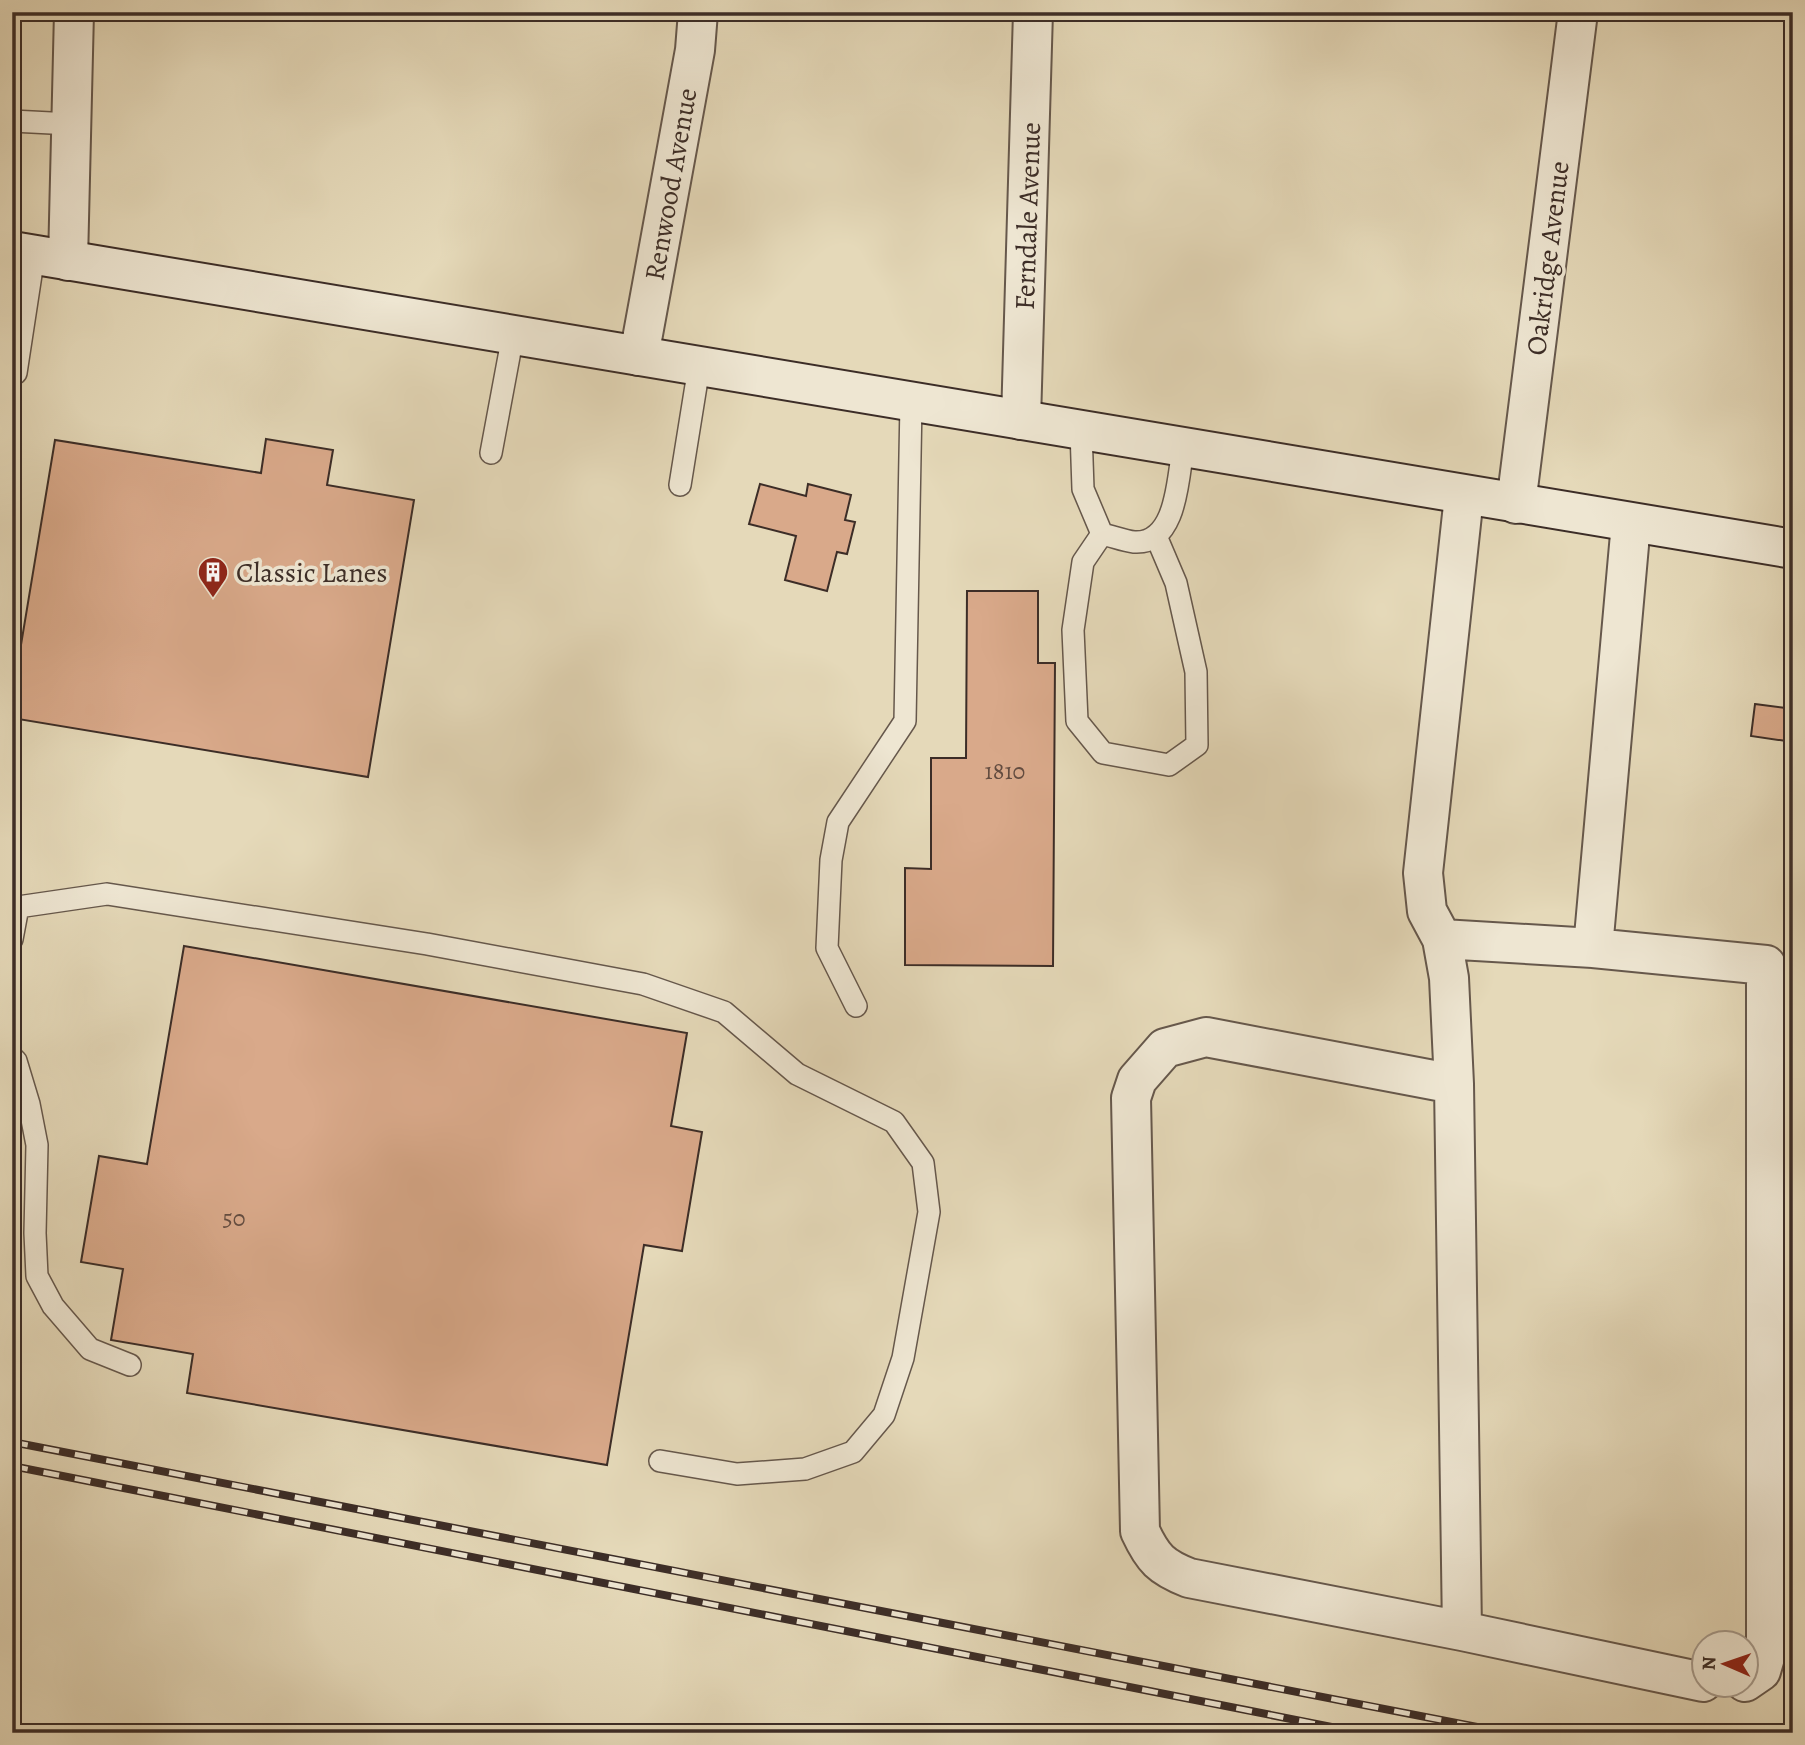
<svg xmlns="http://www.w3.org/2000/svg" width="1805" height="1745" viewBox="0 0 1805 1745" font-family="Alegreya,serif">
<style>
.building{fill:#d9a98a;stroke:#3c2d27;stroke-width:2}
.lines{fill:none;stroke-linecap:round;stroke-linejoin:round}
.service-casing{stroke:#66584c;stroke-width:24}
.minor-casing{stroke:#66584c;stroke-width:42}
.secondary-casing{stroke:#3c2d27;stroke-width:42}
.service{stroke:#eee6d2;stroke-width:21}
.minor{stroke:#eee6d2;stroke-width:38}
.secondary{stroke:#eee6d2;stroke-width:38}
.rail-casing{stroke:#3c2d27;stroke-width:8}
.rail{stroke:#eee6d2;stroke-width:5;stroke-dasharray:16;stroke-linecap:butt}
.labels{text-anchor:middle;stroke-width:7;stroke-linejoin:round;paint-order:stroke}
.number-label{font-size:24px;fill:#634c40}
.street-label{font-size:28px;fill:#3c2d27;stroke:#eee6d2}
.poi-label{font-size:28px;fill:#3c2d27;stroke:#eee6d2;text-anchor:start}
</style>
<rect width="100%" height="100%" fill="#e5d9b9"/>
<filter id="stains"><feTurbulence type="fractalNoise" baseFrequency=".00286" numOctaves="4"/><feColorMatrix values="0 0 0 0 .2 0 0 0 0 .09 0 0 0 0 .02 0 0 0 .5 -.17"/></filter>
<radialGradient id="worn" r=".72"><stop offset=".6" stop-color="#630" stop-opacity="0"/><stop offset="1" stop-color="#630" stop-opacity=".3"/></radialGradient>
<path class="building" d="M266,439L333,450L327,485L414,500L368,777L12,718V699L55,440L261,473Z
M760,484L806,496L808,484L851,495L845,520L855,522L847,554L837,552L827,591L785,580L796,536L749,524Z
M967,591H1038V663H1055L1053,966L905,965V868L931,869V758H966Z
M1755,704L1793,709V742L1751,736Z
M184,946L687,1033L671,1126L702,1132L682,1251L644,1245L607,1465L187,1393L193,1354L111,1340L123,1269L81,1262L99,1156L147,1164Z
M307,1728V1733H280Z"/>
<g class="lines">
<g class="service-casing">
<path id="service" d="M12,121L71,124
M16,373L34,255
M1081,431L1083,489L1102,534C1112,536 1124,541 1134,542C1177,545 1178,477 1183,448
M491,453L513,335
M680,485L699,367
M1102,534L1083,562L1073,630L1077,721L1103,753L1169,765L1197,745L1196,672L1176,583L1156,536
M12,905L18,907L107,894L427,944L643,984L724,1012L797,1074L894,1122L923,1163L929,1212L903,1358L884,1415L853,1452L805,1469L737,1474L660,1461
M12,939L18,907
M856,1006L827,948L831,860L838,822L905,721L911,403
M12,1057L16,1061L29,1104L37,1145L35,1233L37,1276L53,1306L90,1349L130,1365"/>
</g>
<g class="minor-casing">
<path id="minor" d="M68,261L74,12
M639,356L695,50L698,12
M1021,420L1033,12
M1516,504L1578,12
M1442,939L1593,948L1766,965V1654L1761,1671L1745,1682
M1593,948L1631,523
M1454,1084L1206,1037L1165,1048L1137,1080L1131,1098L1140,1531C1153,1559 1161,1567 1189,1578L1462,1631L1703,1682
M1462,1631L1454,1084L1449,978L1442,939L1427,911L1423,873L1464,496"/>
</g>
<g class="secondary-casing">
<path id="secondary" d="M12,251L1793,549"/>
</g>
<use href="#service" class="service"/>
<use href="#minor" class="minor"/>
<use href="#secondary" class="secondary"/>
<g class="rail-casing">
<path id="rail" d="M12,1442L1508,1733
M12,1466L1362,1733"/>
</g>
<use href="#rail" class="rail"/>
</g>
<defs>
<g id="building-pin" transform="scale(1.575)"><path d="M0 17L-7.5 6A9.5 9.5 0 1 1 7.5 6Z" fill="#8f2418" stroke="#eee6d2"/><path d="M-4-6H4V6H1V3H-1V6H-4ZM-2.5-4.3h1.7v1.8h-1.7ZM.8-4.3h1.7v1.8H.8ZM-2.5-1h1.7V.8h-1.7ZM.8-1h1.7V.8H.8Z" fill="#fff"/></g>
</defs>
<g fill-rule="evenodd">
<use href="#building-pin" x="213" y="572"/>
</g>
<g class="labels">
<g class="number-label">
<text x="1005" y="779">1810</text>
<text x="234" y="1226">50</text>
</g>
<g class="street-label">
<text transform="translate(670 184) rotate(-80)" y="10">Renwood Avenue</text>
<text transform="translate(1027 216) rotate(-88)" y="10">Ferndale Avenue</text>
<text transform="translate(1547 258) rotate(-83)" y="10">Oakridge Avenue</text>
</g>
<g class="poi-label">
<text x="236" y="582">Classic Lanes</text>
</g>
</g>
<rect width="1805" height="1745" fill="none" stroke="#e5d9b9" stroke-width="42"/>
<rect x="14" y="14" width="1777" height="1717" fill="none" stroke="#3c2d27" stroke-width="3.5"/>
<rect x="21" y="21" width="1763" height="1703" fill="none" stroke="#3c2d27" stroke-width="2"/>
<g transform="translate(1725 1664) rotate(272)"><circle r="33" fill="#eee6d2" stroke="#a79c8e" stroke-width="2"/>
<path d="M0-5L12 26L0 18L-12 26Z" fill="#8f2418"/>
<text y="-10" font-size="19" font-weight="bold" text-anchor="middle" fill="#3c2d27">N</text>
</g>
<rect width="100%" height="100%" filter="url(#stains)"/>
<rect width="100%" height="100%" fill="url(#worn)"/>
</svg>
